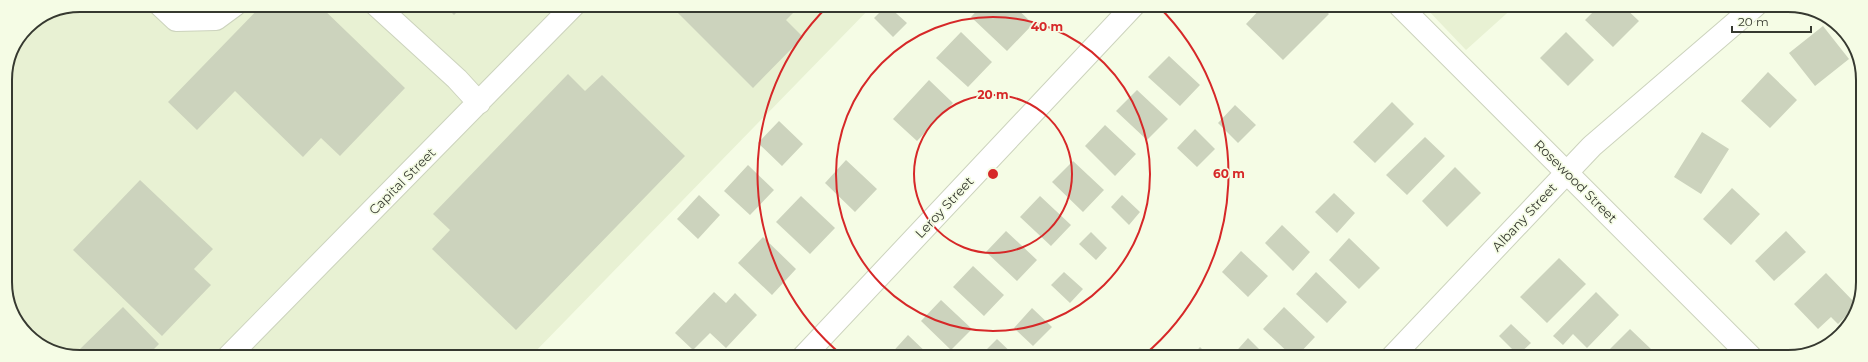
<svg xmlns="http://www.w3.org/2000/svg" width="1868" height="362" viewBox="0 0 1868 362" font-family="Montserrat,sans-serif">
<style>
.built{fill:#e8f1d3}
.building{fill:#ccd3bd}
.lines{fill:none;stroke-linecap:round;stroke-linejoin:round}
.minor-casing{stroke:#ccd3bd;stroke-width:24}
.minor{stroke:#fff;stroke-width:22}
.ring{fill:none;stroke:#d62828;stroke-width:2}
.labels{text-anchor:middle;stroke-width:3.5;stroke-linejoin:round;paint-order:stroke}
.street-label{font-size:13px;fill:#363930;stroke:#f5fce5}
.rim{fill:none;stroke:#363930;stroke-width:2}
.centre{fill:#d62828;stroke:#f5fce5;stroke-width:2}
.ring-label{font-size:12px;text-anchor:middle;font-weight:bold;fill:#d62828;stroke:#f5fce5;stroke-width:3.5;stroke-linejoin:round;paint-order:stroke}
</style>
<rect width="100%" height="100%" fill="#f5fce5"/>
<path class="built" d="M80,5H873L531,356H70L30,338L7,301L5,79L11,51L27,27L51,11Z
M1424,6H1515L1466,50Z"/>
<path class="building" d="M262,5H319L405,88L340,156L321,138L303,157L235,91L197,130L168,102Z
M444,5H464L454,15Z
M670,5H801L786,20L803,37L753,88Z
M887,5L907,23L893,37L874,18Z
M982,5H1013L1033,24L1007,51L971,17Z
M1043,5H1054L1049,11Z
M1264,5H1320L1329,14L1283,60L1246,24Z
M1599,6H1623L1639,21L1613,47L1585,20Z
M1823,26L1849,59L1815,86L1789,53Z
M961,32L992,62L968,87L936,58Z
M1566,32L1594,60L1568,86L1540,58Z
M1169,56L1200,85L1180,106L1148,77Z
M1768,72L1797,100L1770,128L1741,101Z
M568,74L585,91L602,75L685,156L516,330L432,249L450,230L433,214Z
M929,80L953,103L917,141L893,119Z
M1137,90L1168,119L1147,140L1116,111Z
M1392,102L1414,124L1375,163L1353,142Z
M1235,105L1256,125L1238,143L1218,123Z
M779,121L803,144L782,166L758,143Z
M1105,125L1136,154L1115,176L1085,146Z
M1195,129L1215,149L1197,167L1177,148Z
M1702,132L1729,149L1701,194L1674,177Z
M1425,137L1445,156L1407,195L1386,175Z
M846,160L877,189L855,212L825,183Z
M1073,161L1104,190L1083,212L1052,182Z
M748,165L774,190L750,215L724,191Z
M1455,167L1481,193L1447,227L1422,201Z
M140,180L213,249L194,269L211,285L162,336L73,250Z
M1732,188L1760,214L1731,245L1703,219Z
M1334,193L1355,213L1337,233L1315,212Z
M699,195L720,215L698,239L677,219Z
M1122,195L1140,212L1129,225L1111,207Z
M801,196L835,228L810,254L776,222Z
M1040,196L1071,225L1051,246L1020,217Z
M1282,225L1310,252L1293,271L1265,243Z
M1006,231L1037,260L1017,281L986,252Z
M1786,231L1806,252L1774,281L1755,261Z
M1091,232L1107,248L1096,260L1079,244Z
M763,237L796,269L772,295L738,263Z
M1349,238L1380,268L1359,289L1329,260Z
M1241,251L1268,276L1248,297L1222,272Z
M1559,258L1586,284L1547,323L1520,297Z
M973,266L1004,295L984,316L953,287Z
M1064,272L1083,289L1070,303L1051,285Z
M1316,272L1347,302L1327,323L1296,294Z
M1826,273L1856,304L1853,309L1838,324L1831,317L1818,329L1794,304Z
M714,292L726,303L735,293L757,315L726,348L710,333L693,350L675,333Z
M1596,292L1619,315L1587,348L1573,334L1563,345L1553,336Z
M941,300L972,329L951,350L921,321Z
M123,307L159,344L147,356H86L79,350Z
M1284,307L1315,337L1296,357H1293L1263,329Z
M1032,308L1052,327L1033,346L1014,328Z
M1511,324L1531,343L1518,355L1499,336Z
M1630,329L1653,351L1647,357H1602Z
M908,335L931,357H888Z
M1248,338L1267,357H1231Z
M997,339L1016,357H988L984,352Z
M1200,347L1210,357H1191Z"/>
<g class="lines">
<g class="minor-casing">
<path id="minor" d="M160,5L176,20L216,19L235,5
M376,5L457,79L479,103
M1400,6L1751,357
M229,356L574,5
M803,357L1134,5
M1392,357L1592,146L1755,6"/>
</g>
<use href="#minor" class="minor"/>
</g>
<g class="ring">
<circle cx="993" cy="174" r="79"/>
<circle cx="993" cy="174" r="157"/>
<path d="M843 356A236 236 0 0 1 828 6M1158 6A236 236 0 0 1 1143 356"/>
</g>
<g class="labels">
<g class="street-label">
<text transform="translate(402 181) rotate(-45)" y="5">Capital Street</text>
<text transform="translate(1576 181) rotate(45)" y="5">Rosewood Street</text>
<text transform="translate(944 207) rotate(-47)" y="5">Leroy Street</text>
<text transform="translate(1524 217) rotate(-47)" y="5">Albany Street</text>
</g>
</g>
<path d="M0 0H1868V362H0ZM80 12H1788A68 68 0 0 1 1856 80V282A68 68 0 0 1 1788 350H80A68 68 0 0 1 12 282V80A68 68 0 0 1 80 12Z" fill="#f5fce5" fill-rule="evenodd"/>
<path class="rim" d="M80 12H1788A68 68 0 0 1 1856 80V282A68 68 0 0 1 1788 350H80A68 68 0 0 1 12 282V80A68 68 0 0 1 80 12Z"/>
<circle cx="993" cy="174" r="6" class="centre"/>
<g class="ring-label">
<text x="1047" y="31">40 m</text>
<text x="993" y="99">20 m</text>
<text x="1229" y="178">60 m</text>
</g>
<path d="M1732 26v6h79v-6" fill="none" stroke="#363930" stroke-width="2"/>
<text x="1738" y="26" font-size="12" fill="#363930" stroke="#f5fce5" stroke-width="3" paint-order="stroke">20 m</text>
</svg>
